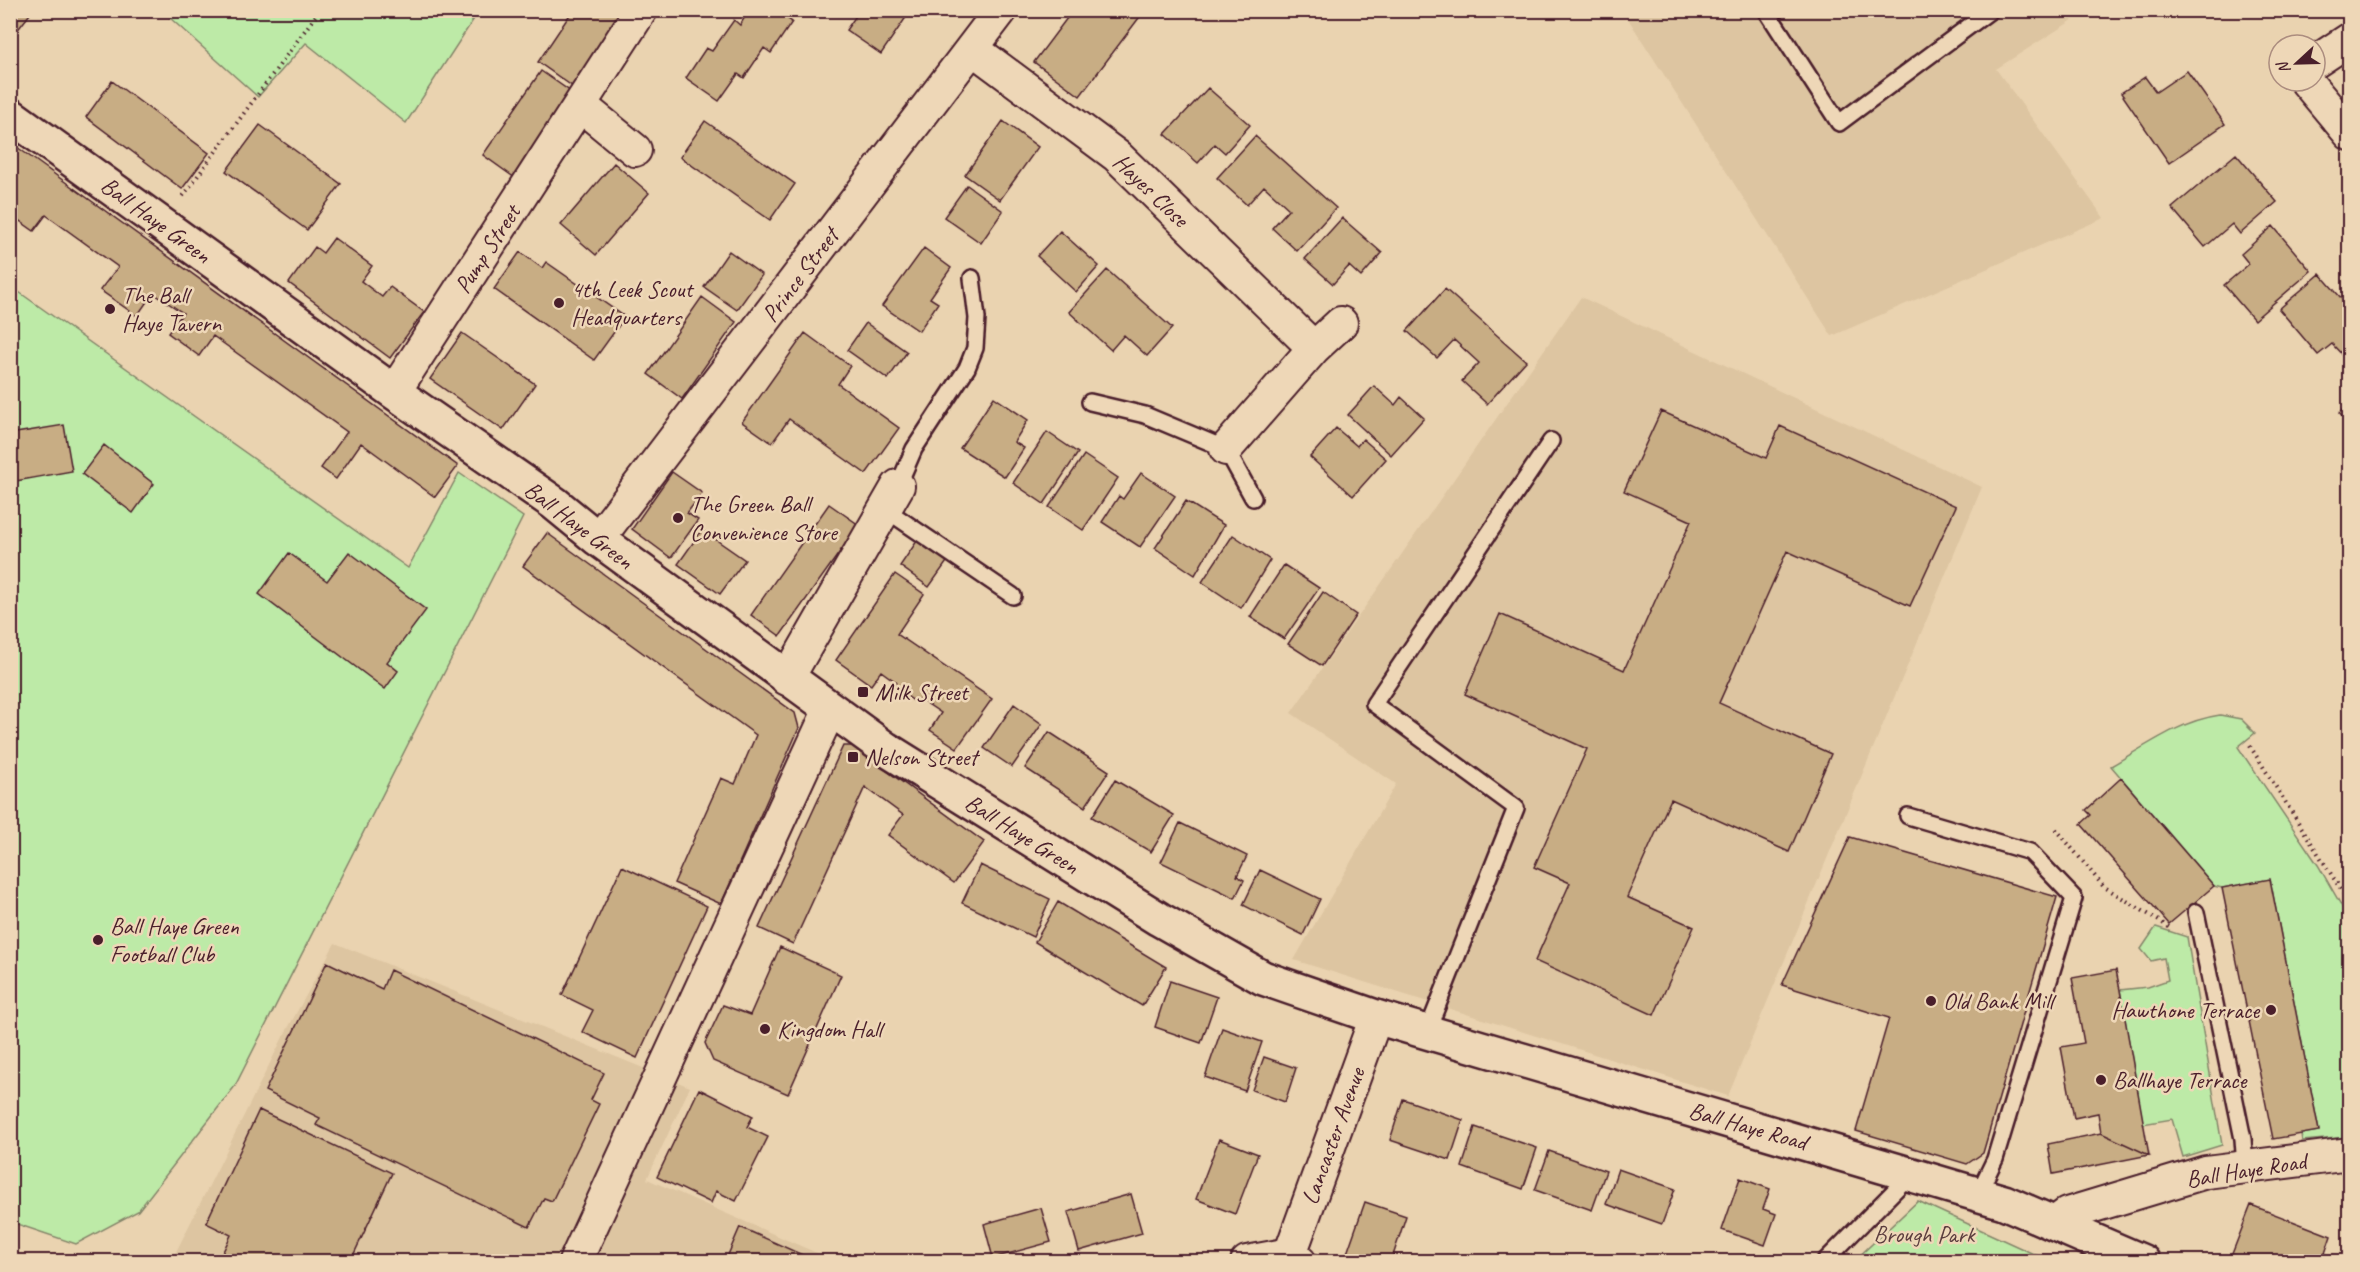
<svg xmlns="http://www.w3.org/2000/svg" width="2360" height="1272" viewBox="0 0 2360 1272" font-family="Caveat,sans-serif">
<style>
.built{fill:#ddc5a1}
.green{fill:#bdeaa7;stroke:#848469;stroke-width:1.5}
.building{fill:#c8ad84;stroke:#4a1f2b;stroke-width:1.5}
.lines{fill:none;stroke-linecap:round;stroke-linejoin:round}
.service-casing{stroke:#4a1f2b;stroke-width:20}
.minor-casing{stroke:#4a1f2b;stroke-width:36}
.tertiary-casing{stroke:#4a1f2b;stroke-width:38}
.path{stroke:#4a1f2b;stroke-width:4;stroke-dasharray:1.5 4.5;stroke-linecap:butt}
.service{stroke:#eed7b7;stroke-width:15}
.minor{stroke:#eed7b7;stroke-width:32}
.tertiary{stroke:#eed7b7;stroke-width:33}
.poi-dot{fill:#4a1f2b;stroke:#eed7b7;stroke-width:2}
.labels{text-anchor:middle;stroke-width:5;stroke-linejoin:round;paint-order:stroke}
.street-label{font-size:24px;fill:#4a1f2b;stroke:#eed7b7}
.poi-label{font-size:24px;fill:#4a1f2b;stroke:#eed7b7;text-anchor:start}
.park-label{font-size:24px;fill:#5b3d3e;stroke:#eed7b7}
</style>
<rect width="100%" height="100%" fill="#ead3b0"/>
<filter id="ink" filterUnits="userSpaceOnUse"><feTurbulence type="fractalNoise" baseFrequency=".0167" numOctaves="2"/><feDisplacementMap in="SourceGraphic" scale="12" xChannelSelector="R" yChannelSelector="G"/><feConvolveMatrix kernelMatrix="1 2 1 2 8 2 1 2 1" color-interpolation-filters="sRGB"/></filter>
<g filter="url(#ink)">
<path class="built" d="M1623,11H2087L1996,69L2104,218L1832,336Z
M1581,297L1982,487L1728,1096L1294,960L1396,784L1291,713Z
M335,943L690,1087L647,1179L835,1261L171,1262L282,1039Z"/>
<path class="green" d="M176,10H479V11L406,123L306,43L258,97L170,18Z
M16,290L408,568L459,473L523,517L235,1086L138,1211L76,1244L11,1222L10,305Z
M2220,715L2241,719L2255,733L2238,747L2318,865L2349,919V1137L2302,1141L2301,1134L2319,1131L2270,879L2222,888L2214,886L2111,766C2146,746 2179,721 2220,715Z
M2156,927L2187,937L2222,1145L2183,1157L2172,1119L2143,1124L2120,990L2148,987L2168,980L2164,958L2151,961L2141,949Z
M1918,1201L2049,1261H1854Z"/>
<path class="building" d="M10,10H33L10,40Z
M573,10H634L579,91L538,62Z
M749,10H776L792,22L771,53L764,48L744,78L738,74L719,101L686,78L706,48L712,51L734,20L740,25Z
M860,10H911L881,54L846,30Z
M1073,10H1145L1080,96L1034,62Z
M541,71L574,94L515,178L483,155Z
M2187,71L2225,124L2169,163L2121,93L2145,77L2156,92Z
M112,81L209,153L182,189L86,117Z
M1208,88L1250,125L1225,153L1215,144L1198,163L1165,134Z
M705,121L795,184L770,220L680,157Z
M1003,121L1038,147L1000,200L965,175Z
M260,125L341,184L307,230L226,171Z
M1255,136L1336,208L1297,251L1272,228L1289,209L1264,186L1247,205L1217,178Z
M10,142L458,466L435,497L361,443L336,479L321,468L347,432L213,336L199,356L168,333L183,313L153,293L137,316L100,290L118,267L46,215L34,231L10,214Z
M2236,154L2277,202L2240,234L2232,224L2205,247L2172,208Z
M614,163L649,193L596,255L561,225Z
M967,185L1003,211L981,243L944,217Z
M1342,218L1382,253L1361,277L1349,266L1333,284L1305,259Z
M2273,226L2311,271L2254,320L2224,285L2249,264L2241,254Z
M1060,231L1099,266L1076,292L1037,256Z
M334,238L372,266L361,281L382,297L390,287L424,312L390,358L289,283L315,247L323,253Z
M924,248L951,268L930,298L938,303L919,331L882,306Z
M729,251L762,275L737,310L704,287Z
M520,252L542,268L546,262L625,317L594,360L494,289Z
M1107,270L1172,328L1147,356L1124,335L1111,350L1069,312Z
M2320,274L2342,299L2350,293V363L2332,344L2318,355L2279,309Z
M1445,289L1526,361L1487,404L1462,381L1479,363L1454,340L1437,358L1407,331Z
M702,297L736,322L682,399L648,374Z
M866,323L907,352L888,379L847,350Z
M462,333L535,384L503,430L430,379Z
M805,333L850,366L838,384L899,428L866,474L789,419L772,443L742,422Z
M1374,386L1395,405L1401,397L1424,418L1391,455L1348,415Z
M994,397L1028,420L1014,442L1024,448L1005,477L960,448Z
M2350,405V425L2339,413Z
M1661,411L1766,458L1780,426L1956,506L1910,606L1787,551L1719,703L1831,754L1789,852L1671,799L1627,897L1694,927L1654,1015L1535,961L1570,883L1534,867L1587,749L1465,694L1500,614L1624,670L1691,521L1624,491Z
M64,425L72,471L10,482V434Z
M1336,428L1357,446L1363,439L1386,459L1353,496L1310,457Z
M1047,432L1078,453L1044,504L1013,483Z
M104,445L154,484L133,513L82,474Z
M1084,455L1118,478L1083,530L1049,507Z
M672,472L702,493L687,513L698,520L671,558L632,529Z
M1141,473L1175,496L1140,547L1102,522L1119,496L1123,499Z
M1186,501L1224,525L1195,575L1155,548Z
M829,504L859,525L780,636L751,615Z
M702,530L745,560L720,594L678,564Z
M547,533L795,713L799,728L721,904L674,883L721,778L735,784L756,735L523,566Z
M1233,535L1270,560L1241,608L1202,582Z
M919,538L949,559L929,587L900,566Z
M349,552L426,610L387,662L398,671L385,689L259,594L289,553L327,581Z
M1284,565L1319,588L1284,639L1250,617Z
M895,574L924,594L897,634L992,699L957,748L930,730L941,713L920,699L917,703L893,687L896,682L881,671L871,685L836,660Z
M1323,592L1356,615L1322,666L1288,644Z
M1014,704L1042,724L1012,767L984,748Z
M1049,732L1109,771L1085,807L1025,768Z
M843,746H853L984,842L954,883L888,835L903,815L865,787L793,944L759,928Z
M2121,778L2214,886L2169,924L2081,824L2091,815L2086,810Z
M1115,780L1174,815L1151,852L1092,817Z
M1180,823L1247,856L1237,876L1244,880L1235,898L1161,862Z
M1850,837L2057,897L1983,1153L1967,1164L1856,1131L1889,1018L1782,985Z
M980,865L1050,899L1033,937L962,903Z
M622,866L707,906L637,1058L582,1032L593,1010L562,995Z
M1260,870L1320,899L1303,935L1243,905Z
M2270,879L2319,1131L2273,1139L2222,888Z
M1058,902L1166,967L1142,1006L1035,942Z
M780,947L841,975L788,1094L713,1061L705,1043L723,1005L750,1015Z
M327,962L382,989L390,970L604,1073L591,1100L599,1104L552,1201L544,1198L529,1227L316,1125L320,1118L265,1091Z
M2116,970L2120,990L2149,1155L2101,1133L2098,1113L2074,1118L2061,1047L2084,1043L2072,978Z
M1170,981L1217,997L1201,1043L1155,1027Z
M1222,1028L1262,1042L1245,1091L1205,1077Z
M1264,1057L1296,1068L1285,1102L1252,1090Z
M699,1089L753,1116L747,1127L768,1137L736,1201L716,1191L711,1203L657,1177Z
M1403,1099L1463,1120L1450,1160L1390,1140Z
M259,1110L392,1173L353,1256L363,1262H218L231,1235L206,1223Z
M1475,1127L1537,1148L1523,1189L1462,1167Z
M2101,1133L2149,1155L2053,1174L2048,1144Z
M1219,1139L1258,1154L1235,1214L1196,1199Z
M1549,1151L1606,1171L1592,1210L1535,1190Z
M1618,1169L1675,1189L1662,1224L1606,1204Z
M1740,1178L1770,1189L1763,1209L1776,1214L1765,1245L1722,1230Z
M1131,1194L1142,1233L1079,1251L1068,1212Z
M1365,1202L1406,1216L1391,1262H1360L1346,1256Z
M2251,1205L2331,1236L2322,1262H2253L2232,1254Z
M1041,1208L1051,1242L993,1258L984,1224Z
M740,1227L818,1262H725Z"/>
<g class="lines">
<g class="service-casing">
<path id="service" d="M1766,10L1839,123L1991,10
M1090,402L1145,415L1226,449L1253,498
M898,486L914,449L967,368L975,348L977,318L972,278
M885,509L1013,596
M1908,816L2030,852L2074,898L1995,1159L1978,1194
M2196,912L2243,1139L2245,1167
M1427,1032L1516,808L1374,704L1551,441
M1824,1262L1911,1174"/>
</g>
<g class="minor-casing">
<path id="minor" d="M973,49L1117,156L1314,348
M2315,62L2350,39
M2306,81L2350,134
M580,105L635,150
M394,392L641,10
M1226,449L1314,348L1341,323
M598,539L1001,10
M787,679L898,486
M2055,1223L2067,1214L2206,1172L2350,1154
M1290,1254L1376,1017
M575,1262L830,709
M1247,1262L1290,1254L1300,1262"/>
</g>
<g class="tertiary-casing">
<path id="tertiary" d="M10,115L394,392L554,503L598,539L886,749L1159,919L1263,978L1376,1017L2004,1202L2143,1262"/>
</g>
<path class="path" d="M183,196L320,10
M2250,746L2350,904
M2056,829L2103,886L2172,929"/>
<use href="#service" class="service"/>
<use href="#minor" class="minor"/>
<use href="#tertiary" class="tertiary"/>
</g>
</g>
<g class="poi-dot">
<circle cx="559" cy="303" r="6"/>
<circle cx="110" cy="309" r="6"/>
<circle cx="678" cy="518" r="6"/>
<rect x="857" y="686" width="12" height="12" rx="3"/>
<rect x="847" y="751" width="12" height="12" rx="3"/>
<circle cx="98" cy="940" r="6"/>
<circle cx="1931" cy="1001" r="6"/>
<circle cx="2271" cy="1010" r="6"/>
<circle cx="765" cy="1029" r="6"/>
<circle cx="2101" cy="1080" r="6"/>
</g>
<g class="labels">
<g class="street-label">
<text transform="translate(1151 190) rotate(44)" y="8">Hayes Close</text>
<text transform="translate(156 220) rotate(36)" y="8">Ball Haye Green</text>
<text transform="translate(487 249) rotate(-57)" y="8">Pump Street</text>
<text transform="translate(800 275) rotate(-53)" y="8">Prince Street</text>
<text transform="translate(579 525) rotate(37)" y="8">Ball Haye Green</text>
<text transform="translate(1022 834) rotate(32)" y="8">Ball Haye Green</text>
<text transform="translate(1748 1126) rotate(16)" y="8">Ball Haye Road</text>
<text transform="translate(1333 1136) rotate(-70)" y="8">Lancaster Avenue</text>
<text transform="translate(2246 1170) rotate(-9)" y="8">Ball Haye Road</text>
</g>
<g class="poi-label">
<text x="571" y="297">4th Leek Scout<tspan x="571" dy="28">Headquarters</tspan></text>
<text x="122" y="303">The Ball<tspan x="122" dy="28">Haye Tavern</tspan></text>
<text x="690" y="512">The Green Ball<tspan x="690" dy="28">Convenience Store</tspan></text>
<text x="875" y="700">Milk Street</text>
<text x="865" y="765">Nelson Street</text>
<text x="110" y="934">Ball Haye Green<tspan x="110" dy="28">Football Club</tspan></text>
<text x="1943" y="1009">Old Bank Mill</text>
<text x="2259" y="1018" text-anchor="end">Hawthone Terrace</text>
<text x="777" y="1037">Kingdom Hall</text>
<text x="2113" y="1088">Ballhaye Terrace</text>
</g>
<g class="park-label">
<text x="1924" y="1242">Brough Park</text>
</g>
</g>
<rect width="2360" height="1272" fill="none" stroke="#eed7b7" stroke-width="36"/>
<rect x="18" y="18" width="2324" height="1236" fill="none" stroke="#4a1f2b" stroke-width="2" filter="url(#ink)"/>
<g transform="translate(2297 63) rotate(248)"><circle r="28" fill="#eed7b7" stroke="#ac8d7f" stroke-width="1.5"/>
<path d="M0-4.5L10 22L0 15L-10 22Z" fill="#4a1f2b"/>
<text y="-9" font-size="16" font-weight="bold" text-anchor="middle" fill="#4a1f2b">N</text>
</g>
</svg>
